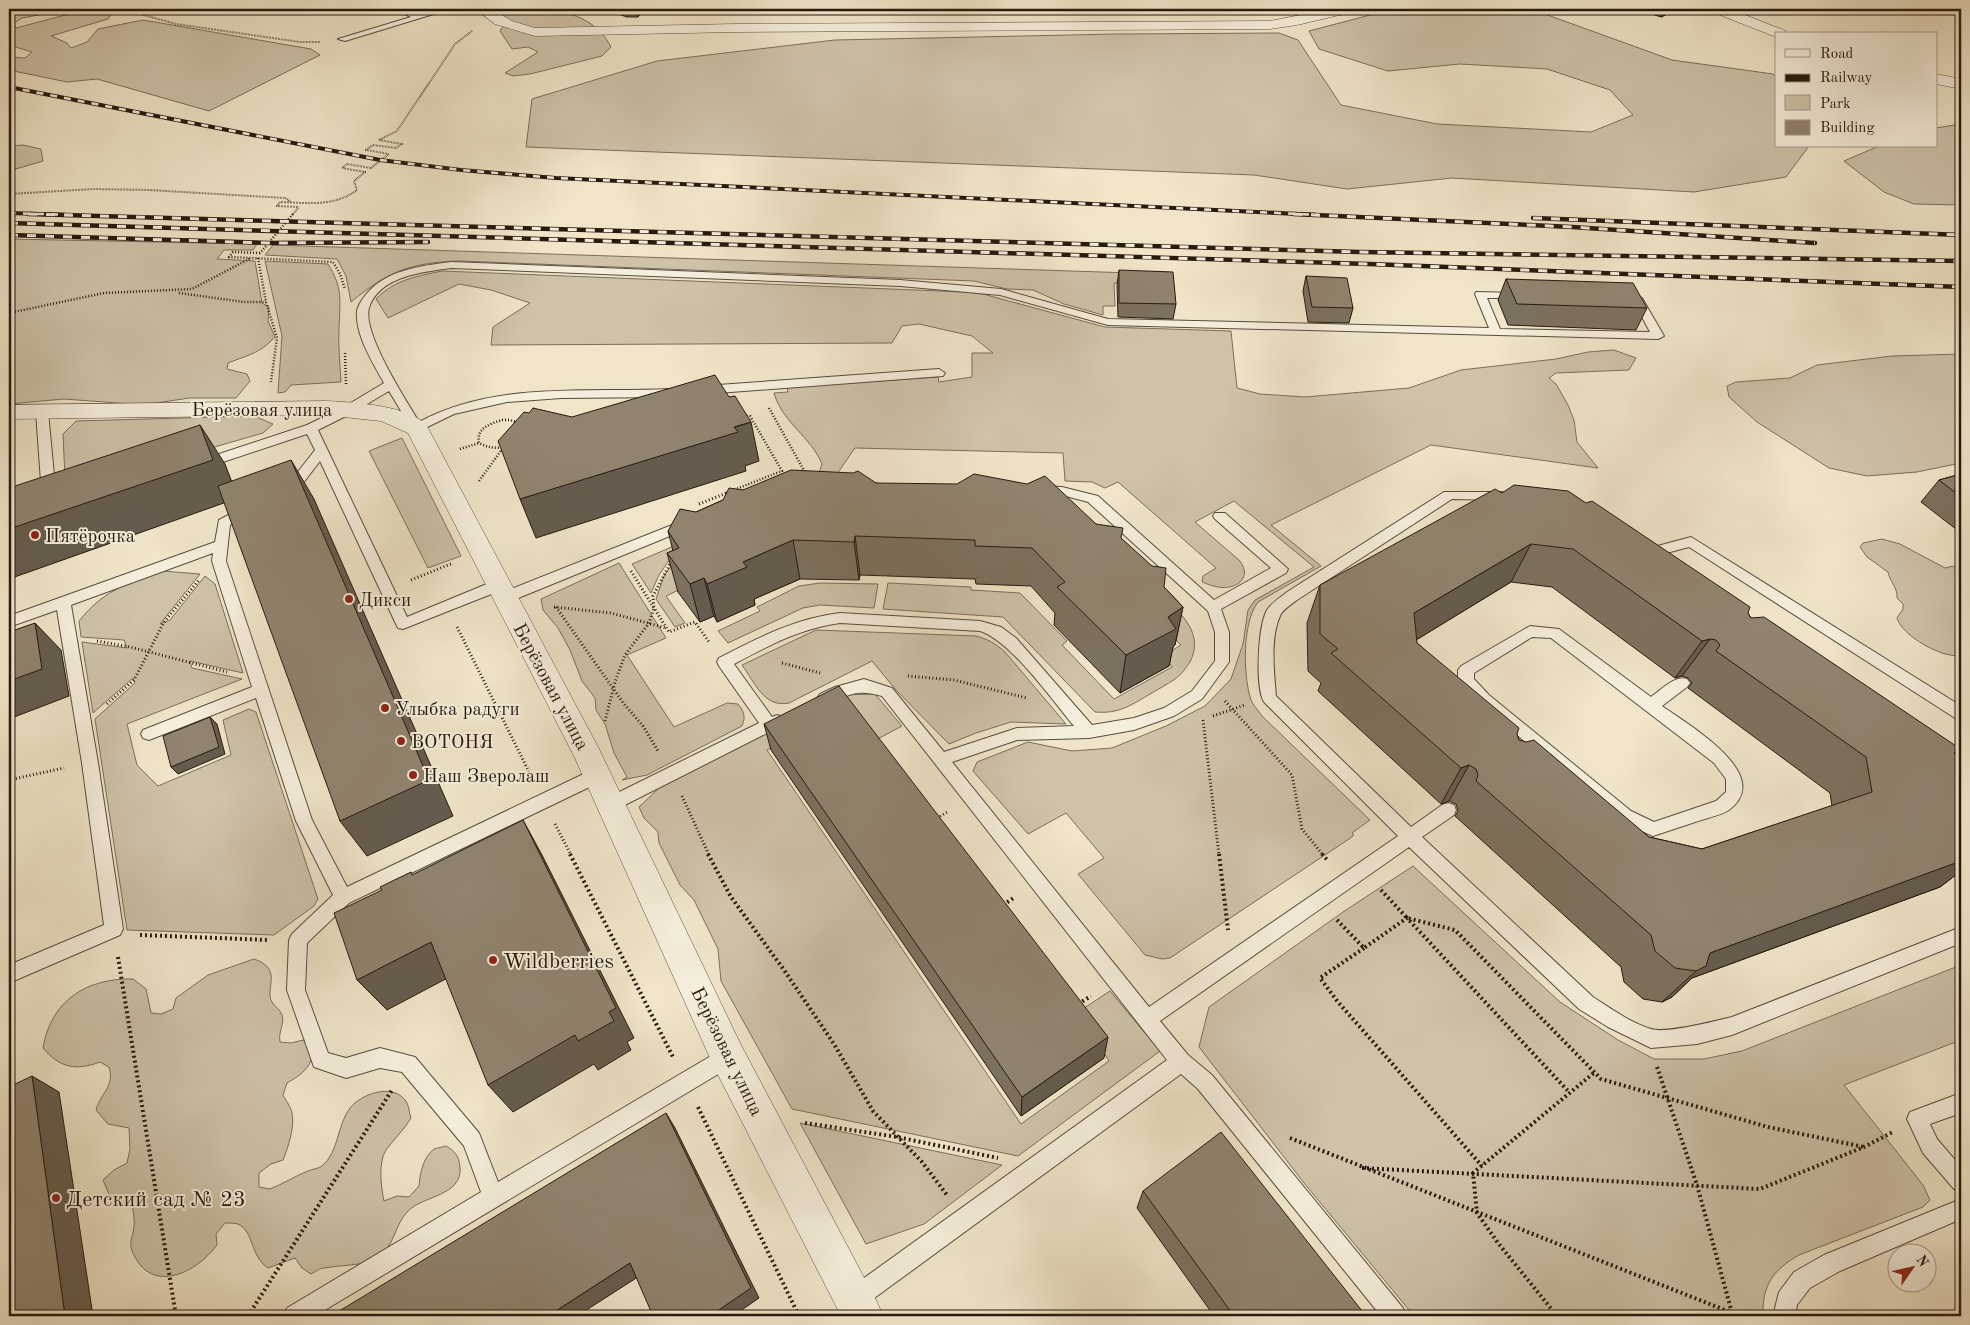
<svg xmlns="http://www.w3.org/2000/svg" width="1970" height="1325" viewBox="0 0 1970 1325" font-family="'Old Standard TT',serif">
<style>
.green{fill:#cec2a9;stroke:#7a6e5c}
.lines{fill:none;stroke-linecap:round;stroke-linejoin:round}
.lane-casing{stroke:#594c3d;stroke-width:2}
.street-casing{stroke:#594c3d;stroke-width:1}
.path-far3{stroke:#27190e;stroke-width:2;stroke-dasharray:0.5 1;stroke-linecap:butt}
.path-far2{stroke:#27190e;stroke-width:2.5;stroke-dasharray:1 2;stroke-linecap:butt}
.path-far1{stroke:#27190e;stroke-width:3;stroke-dasharray:1 2.5;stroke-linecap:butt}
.path{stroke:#27190e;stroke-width:4;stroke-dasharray:2 3;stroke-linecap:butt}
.lane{fill:#f5eedc;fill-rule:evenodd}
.street{fill:#f5eedc;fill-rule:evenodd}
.rail-far1-casing{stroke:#27190e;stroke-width:4}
.rail-casing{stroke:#27190e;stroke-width:4.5}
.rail-far1{stroke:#f5eedc;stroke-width:2.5;stroke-dasharray:7;stroke-linecap:butt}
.rail{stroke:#f5eedc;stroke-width:3;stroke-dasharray:9;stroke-linecap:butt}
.wall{fill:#7c715f;stroke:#27190e;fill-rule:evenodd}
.shaded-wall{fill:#655c4e;stroke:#27190e}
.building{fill:#90836f;stroke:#27190e;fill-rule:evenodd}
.poi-dot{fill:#8f2418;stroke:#f5eedc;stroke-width:2}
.labels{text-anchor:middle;stroke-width:4;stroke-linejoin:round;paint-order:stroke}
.street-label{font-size:19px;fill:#27190e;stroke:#f5eedc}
.poi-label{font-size:19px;fill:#27190e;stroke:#f5eedc;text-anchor:start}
.near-poi-label{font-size:22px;fill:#27190e;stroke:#f5eedc;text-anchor:start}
</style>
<rect width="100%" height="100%" fill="#f0e5c9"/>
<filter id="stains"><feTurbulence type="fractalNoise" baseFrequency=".004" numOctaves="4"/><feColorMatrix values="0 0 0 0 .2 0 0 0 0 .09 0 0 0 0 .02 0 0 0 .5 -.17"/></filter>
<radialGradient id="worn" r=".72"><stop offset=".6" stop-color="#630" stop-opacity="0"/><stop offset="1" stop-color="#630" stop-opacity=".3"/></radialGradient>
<path class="green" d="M9,9H71L22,18L14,23L16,28L88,9L115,10L108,19L51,36L67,43L71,48L87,42L98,29L143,20L311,49L320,55L209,111L97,79L67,82L9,70V57L25,58L32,52L9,45Z
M493,9C534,9 589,3 611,47L602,56L530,74L513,76L505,73L538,52L528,47L512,49L500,31L508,19Z
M1393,9H1531L1672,60L1773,74L1776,77V146H1809L1786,177L1694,192L1452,178L1347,189L1254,175L526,147L532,99L657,61L835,40L1116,34L1279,33L1298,40L1341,105L1437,124L1591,132L1633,115L1610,90L1547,69L1460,64L1388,71L1319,49L1309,31Z
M1961,124V205L1914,204L1884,192L1844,161L1879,146H1936V128Z
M23,145L41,149L43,161L9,171V146Z
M9,239L257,244L253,250H224L217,259L255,261L262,303L269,307L268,321L275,337C259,354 248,355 228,363L227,369L247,374L250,381L236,398H189L144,405L64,399L9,404V316L11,313L9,311Z
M273,245L1163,274L1168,283H1114L1115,306H1103V315L1064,304L1033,290L1007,289L974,281L459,261C409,263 389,271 351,302L346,276L337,259L265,255Z
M265,261L328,264C343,288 340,300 339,327C338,345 340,364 341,382L291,385L285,392L278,393L282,336Z
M442,271L965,292L983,294L1105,327L1231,331L1237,388L1260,394L1305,397L1409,388L1461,370L1556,359L1588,352L1614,350L1636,358L1629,370L1556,373L1549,378L1556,384L1568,405L1574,420L1577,442L1598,468L1431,445L1271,525L1321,566L1258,602C1242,622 1243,676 1251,700C1253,705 1258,710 1262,716L1370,820L1352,833L1354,835L1349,839L1170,958L1162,959L1145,955L1078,874L1104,858L1066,813L1028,834L973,771L977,762L1028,742L1072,751L1112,748L1166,726L1205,706L1231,679L1243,644L1248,610L1255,600L1314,567L1234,501L1195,522L1240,561C1253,579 1235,590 1218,587C1212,586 1207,584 1202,582L1203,576L1216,568L1118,482L1105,488L1092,482L1065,481L1063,453L855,448L837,474L819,473L822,464C811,437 782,422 774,393L788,392L787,387L938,377L939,382L972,377V353H993L972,336L919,324L902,326L892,343L491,345L493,327L530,303L491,290L459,284L388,318L376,299C394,280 417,276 442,271Z
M1961,354V463L1917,472L1867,476L1829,468L1757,422L1729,397L1727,386L1736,382L1790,378L1817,365L1892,356Z
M254,416L273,424L263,433L104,479L65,478L63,434L76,421Z
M402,438L461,556L428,568L369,451Z
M1882,539L1900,544L1945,568L1953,566L1961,570V657C1953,655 1945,655 1937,651C1924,646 1901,632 1897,618L1903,609V604L1897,598C1898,588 1890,582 1888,572L1867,557L1860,547L1863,543Z
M688,541L687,586L666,596L685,623L675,627L656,599L664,576Z
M681,543L659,575L651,593L632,564Z
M619,563L666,638L627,655L674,727L727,703L738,704C744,712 746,716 742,726L647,775L622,780L627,777L614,753L605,724L596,710L595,698L582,681L570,650L558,628L543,610L541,599Z
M162,571L200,574L160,624L170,620L205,576L215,584L243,673L190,661L192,668L242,679L127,724L137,765L158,786L231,755L223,720L249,709L256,712L318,899L314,906L274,935L127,930L95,719L135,683L133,678L93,713L82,642L127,648L124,640L81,637L79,621C105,589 125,585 162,571Z
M820,583L878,584L874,608L820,605L803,608L728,643L718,631L760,611L757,607L799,586Z
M888,583L971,587V590L1020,593L1067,641L1062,645L1114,699L1172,667L1165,655L1181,645L1159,623L1160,594C1180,612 1205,633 1190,662C1186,668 1182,674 1175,679C1168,684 1160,688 1152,693C1131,705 1120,714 1095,712L1003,617L883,609Z
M816,630L976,636C988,639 996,644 1005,652L1066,724L1011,722L976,733L949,744L896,690L872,661L789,703C764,708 755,683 742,665Z
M875,694L902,726L872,742L846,709L767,750L1021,1124L1109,1061L1078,1012L1110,991L1160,1051L1018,1156L792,1109L721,981L718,949L694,900L680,885L659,843L658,832L644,818L639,807L659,788L841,695Z
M1413,866L1560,1002L1618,1040L1654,1059H1704L1742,1051L1961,965V1040L1844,1085L1923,1185L1930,1200L1923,1207L1799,1255C1773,1270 1762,1285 1763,1316H1414L1304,1183L1199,1047L1209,1007L1343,912Z
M254,959C284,969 264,989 272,1002C275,1007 280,1009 282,1015C285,1024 278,1031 280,1042L291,1043L303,1040C322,1059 305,1073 287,1083L283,1095C286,1101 291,1107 292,1113C295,1128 288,1147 283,1160L271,1164L259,1173V1187L270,1189C283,1184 295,1176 308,1171C312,1169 318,1169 322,1166C339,1152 337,1125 350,1108C361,1094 392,1083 405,1100C409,1104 409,1113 411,1118C404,1130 394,1139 386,1150C378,1162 381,1187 384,1201L397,1196L409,1197L419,1186C420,1174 423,1157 434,1149C437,1148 443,1147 446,1146C455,1151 459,1156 460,1167C463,1196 422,1196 408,1211C394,1225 395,1247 377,1258C364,1266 339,1265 325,1268C320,1268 315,1272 311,1274L302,1268L295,1258L268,1268C250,1256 254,1231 238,1224C235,1223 229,1223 225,1223L216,1234L217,1245C197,1272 152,1296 133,1253C128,1244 133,1236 134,1227C135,1219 133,1211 132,1204L111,1199L103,1180L114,1170L127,1163L130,1149L129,1128L108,1124L96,1110C101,1092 115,1087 109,1067L100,1062C76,1071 60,1068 43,1048C51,1000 87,978 133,979L146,989L151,1013L161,1014L173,1009L176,998L208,975Z
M800,1123L1002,1165L924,1224L866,1244Z"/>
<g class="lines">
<g class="lane-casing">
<path id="lane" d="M394,9C403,8 409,12 418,14C425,15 439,8 450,9L345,41L338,39L411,17Z
M451,262L900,280L1001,289L1108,319L1489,328L1475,294L1476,292L1520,293L1526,296L1524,298H1487L1500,329L1650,332L1634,302L1627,299L1633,296L1642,298L1664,336L1658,339L1108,325L1000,295L900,286L451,268C423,272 379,276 369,308C362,333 406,400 419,422C496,381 585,393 668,389L674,393L668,397L561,398L507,402L454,414L417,432L413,431L389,391L352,413L318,430L407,617L494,581H504L506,585L504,589L403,629L398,628L396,624L320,461L294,495H284L282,492L315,450L307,434L208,467H198L197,464L198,461L307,425L344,407L384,383C373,363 355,335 357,311C358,306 361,301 364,297C384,270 420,266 451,262Z
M939,369L945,373L943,376L704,394L698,390L704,386Z
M42,408L48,412L56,496L54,499H44L42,496L36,412Z
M1042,486L1062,487L1098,496L1214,600L1271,568L1215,519L1213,516L1215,513H1225L1288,569L1286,573L1221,609L1229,632V662L1202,699L1174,716L1134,730L1089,738L1017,740L952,762L1149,1007L1398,836L1264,702C1255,687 1258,626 1267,610C1271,603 1281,597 1287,592L1444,492H1501L1506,493L1508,496L1506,499L1501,500L1452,499L1297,600C1292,604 1282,610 1280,616C1270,638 1274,672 1276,696L1411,827L1442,805L1448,803L1454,805L1456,810L1454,815L1422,837L1593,997C1610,1008 1631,1023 1651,1029C1667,1034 1715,1021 1732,1017L1961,927V943L1732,1035L1697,1044L1651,1048L1608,1027L1579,1009L1409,847L1160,1021L1188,1055L1212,1075L1403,1308L1406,1316H1381L1198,1089L1181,1074L862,1307L854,1310L846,1307L843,1299L846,1291L1167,1060L882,696C853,688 851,696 825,704L820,702L817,698L820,694L835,687L864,679L892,688L944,752L1017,728L1074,726C1052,700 1011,641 980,631L840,623C801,628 768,646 734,664L772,717L777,715L783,717L785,721L783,725L617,809L611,811L605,809L603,804L605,799L759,723L719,666L717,662L719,658C758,638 796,618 840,613L980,621L1001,627L1016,638L1092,725L1134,718L1164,708L1192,691L1215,661V632L1208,611L1088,502L1062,495L1037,493L1035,490L1037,487Z
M247,505L252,507L254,510L252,513L230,525L226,561L312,820L347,887L592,770L598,768L604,770L606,775L604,780L349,903L307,943L305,990L328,1053L346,1058L380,1048L415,1057L479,1133L498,1182L721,1050L728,1047L735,1050L738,1057L735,1064L315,1316H284L287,1308L481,1192L464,1146L402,1072L380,1068L346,1078L314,1067L287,990L289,940L292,934L333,895L296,821L256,698L149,740L143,738L141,734L143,730L252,687L212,561L213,553L71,605L98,763L123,929L120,935L9,983V965L104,925L82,763L57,610L9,627V616L215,542L219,520Z
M687,519L692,521L694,524L692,527L511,601L506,602L501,601L499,597L501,593Z
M1691,537L1961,706V720L1955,718L1689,547L1644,559L1639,557L1637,554L1639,551Z
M1530,626L1559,629L1651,697C1661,690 1675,675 1687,679L1690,683L1687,687L1662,706C1687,724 1776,775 1729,810C1723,814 1715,816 1708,818C1689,824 1671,830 1653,836L1619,821L1479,703L1458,681V670L1461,666ZM1532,637L1551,638L1714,763L1726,779V792L1716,801L1654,822L1631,811L1489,695L1474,679V673Z
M1961,1093V1113L1930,1124L1937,1139L1961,1167V1192L1954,1189L1923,1153L1907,1119L1910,1112Z
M1961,1199V1219L1840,1271L1810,1288L1797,1305L1795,1316H1773L1779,1292L1794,1272L1824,1255Z"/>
</g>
<g class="street-casing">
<path id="street" d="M475,9H491L512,21L535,28L736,24L1270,21L1331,9H1355L1353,12L1348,13L1297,25L1270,29L736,32L535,36L495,24Z
M1720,9H1730L1786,31L1788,34H1776V37L1720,15L1718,12Z
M1936,74L1961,79V89L1936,84Z
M325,401C350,402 414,405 428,428L598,747L741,1045L877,1302L883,1316H841L715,1069L574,756L408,433L381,421L325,415L9,419V405Z"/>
</g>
<path class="path-far3" d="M122,9L176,24L300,42H320
M379,140L397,131L455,44L472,31
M9,194L94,189L149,190L285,198L291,202
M298,207L277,206L280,202C308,203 334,207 357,190L354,181L365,172L342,168L347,164L371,168L389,154L366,150L373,145L396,148L402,144L379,140
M292,215L299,207"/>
<path class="path-far2" d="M293,214L260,253L233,252L229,257L333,262L340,274L345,289
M258,258L266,302L277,338L271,382
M179,293L244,302H266
M9,313L104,293L192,289L251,258
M345,353L346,384
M769,408L806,474
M502,420H510L522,424L524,433C513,448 496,452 479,443C476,428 490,424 502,420Z
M460,449L479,443
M479,481L503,448
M726,493L782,471L750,416H744"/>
<path class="path-far1" d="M699,504L729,492
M631,571L669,632L695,622L709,642
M411,580L453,563
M554,607L611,613L666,628
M556,607L624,704L643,726L658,751
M457,627L532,778
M97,641L130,647L227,672
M782,663L820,673
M908,676L954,680L1027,698
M1225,701L1292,775L1302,829L1323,855
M107,704L134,680L164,622L199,580
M1213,716L1245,705
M1203,720L1219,855
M605,721L615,682L625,655L649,623L654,608L653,596L671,562
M9,780L64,768
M682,796L709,855
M937,818L949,811
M555,824L571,855"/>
<path class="path" d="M570,854L673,1057
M708,854L731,897L784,970L834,1044L873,1111L922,1162L947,1195
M1219,854L1228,930
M1322,854L1328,861
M1381,890L1407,918L1455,930L1601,1079L1768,1127L1864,1147
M1003,905L1015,897
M1337,920L1364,948L1407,918L1569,1092
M140,935L269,940
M1364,948L1320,978L1338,1002L1482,1166
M118,957L176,1316
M1078,1004L1091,996
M1657,1067L1697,1185L1732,1313L1730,1316
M698,1107L799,1316
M805,1123L897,1137L998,1158
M1290,1138L1740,1316
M1362,1168L1760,1189L1864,1147L1893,1132
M248,1316L392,1090
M1557,1316L1498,1243L1477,1213L1473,1173L1595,1072"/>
<use href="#lane" class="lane"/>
<use href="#street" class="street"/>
<g class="rail-far1-casing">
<path id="rail-far1" d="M9,87L380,160L461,170L556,178L1319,215
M9,213L72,215"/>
</g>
<g class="rail-casing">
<path id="rail" d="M28,214L1360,252L1961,261
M1293,214L1572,227L1815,243
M1533,218L1961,235
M9,223L1369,264L1961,287
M9,235L269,243L428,242"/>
</g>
<use href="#rail-far1" class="rail-far1"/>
<use href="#rail" class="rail"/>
</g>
<path class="wall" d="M603,9H643L638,17H627Z
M1058,9H1115V10Z
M1636,9H1678L1661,17Z
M1861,9H1880L1872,12Z
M1119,270L1176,304L1173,319L1118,317L1117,285Z
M1306,276L1353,308L1349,323L1308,322L1303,291Z
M1506,279L1647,308L1636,330L1508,325L1498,300Z
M1961,474V533L1921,502L1939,480Z
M876,483L1096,524L1121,538L1164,587L1183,607L1175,645L1173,647L1169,666L1120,693L1054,625L1055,613L1031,586L976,584L975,579L860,575L859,580L800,579L754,599L755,605L717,622L714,616L700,622L678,592L667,553L673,551L668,531L696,512L723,500L743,490Z
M1502,493L1748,613L1751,618L1961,758V871L1940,887L1692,978L1672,997L1662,1002L1643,999L1624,982L1621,967L1455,816L1458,811L1456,804L1449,801L1441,804L1318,691L1321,683L1308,671L1307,623L1320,585ZM1511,582L1552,587L1675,678L1682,676L1688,678L1692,683L1688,688L1830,793L1832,806L1702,849L1649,837L1519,740L1517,734L1417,643L1416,640Z
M764,724L1104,1058L1021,1116L771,750Z
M1143,1191L1366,1316H1214L1137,1208Z
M1961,1311V1316H1949Z"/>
<path class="shaded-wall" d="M636,9H643L638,17Z
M1665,9H1678L1661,17Z
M1874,9H1880L1872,12Z
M751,422L759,461L745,466L746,471L536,538L520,499Z
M200,425L225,464L238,498L9,579V529Z
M291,460L314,499L453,816L367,856L340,821Z
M855,536L860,575L859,580L854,542Z
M793,540L800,579L754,599L755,605L717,622L707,584L743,562Z
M1531,544L1511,582L1398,651L1414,613Z
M704,578L714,616L700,622L690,584Z
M1183,607L1175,645L1173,647L1169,666L1120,693L1126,655L1168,617Z
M35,623L61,650L69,696L9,719V681Z
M1710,639L1682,676L1675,678L1702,641Z
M210,717L217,724L225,754L178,774L171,767Z
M1469,765L1449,801L1441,804L1461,768Z
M523,820L542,855L634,1038L627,1042L631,1050L598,1070L594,1064L513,1112L488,1085Z
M1961,857V871L1940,887L1692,978L1672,997L1662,1002L1696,971L1710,953Z
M431,942L457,973L387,1010L357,980Z
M1108,1037L1104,1058L1021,1116L1022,1097Z
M32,1076L59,1092L93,1316H65Z
M666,1113L675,1128L759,1298L733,1316H710Z
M630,1263L641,1275L577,1316H548Z"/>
<path class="building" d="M1119,270L1173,272L1176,304L1119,303Z
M1306,276L1347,278L1353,308L1312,307Z
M1506,279L1633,283L1647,308L1517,304Z
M715,375L729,397L735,396L751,422L734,427L738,432L520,499L498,441L524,412L529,413L533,408L572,417Z
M200,425L213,460L9,529V488Z
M291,460L429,780L340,821L218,486Z
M791,470L853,473L858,471L876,483L957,484L974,474L1027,484L1045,476L1096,524L1123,528L1121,538L1152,566L1166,568L1164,587L1183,607L1168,617L1176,629L1126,655L1057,587L1065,582L1032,548L975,546V540L855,536L854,542L793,540L743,562L747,567L707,584L704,578L690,584L667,553L679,548L668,531L680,509L696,512L723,500L729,488L743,490Z
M1961,474V497L1939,480Z
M1514,485L1568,491L1586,503L1592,501L1750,607L1748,613L1751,618L1764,617L1959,748L1954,753L1961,758V861L1710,953L1706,966L1696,971L1675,968L1655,951L1651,935L1476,781L1478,775L1476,769L1469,765L1461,768L1331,653L1338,649L1320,634V585L1495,489L1502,493ZM1531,544L1573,549L1702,641L1710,639L1716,640L1720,645L1716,651L1866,757L1872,792L1702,849L1649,837L1534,740L1526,742L1519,740L1517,734L1519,728L1417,643L1414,613Z
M35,623L42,669L9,681V632Z
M839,686L1108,1037L1022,1097L764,724Z
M210,717L219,747L171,767L163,736Z
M523,820L616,1008L609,1012L614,1021L578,1041L575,1035L488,1085L431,942L357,980L334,913L382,890L380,887L411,872L412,875Z
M32,1076L65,1316H9V1087Z
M666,1113L751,1288L710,1316H653L630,1263L548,1316H331Z
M1221,1132L1366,1316H1234L1143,1191Z"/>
<g class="poi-dot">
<circle cx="35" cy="535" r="5"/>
<circle cx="349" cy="599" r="5"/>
<circle cx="385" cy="708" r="5"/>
<circle cx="401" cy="741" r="5"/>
<circle cx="413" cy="775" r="5"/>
<circle cx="493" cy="960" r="5"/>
<circle cx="56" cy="1198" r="5"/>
</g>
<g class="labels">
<g class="street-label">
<text x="262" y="416">Берёзовая улица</text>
<text transform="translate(552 686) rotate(62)" y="7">Берёзовая улица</text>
<text transform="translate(728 1051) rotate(64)" y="7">Берёзовая улица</text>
</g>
<g class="poi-label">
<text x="45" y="542">Пятёрочка</text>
<text x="359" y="606">Дикси</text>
<text x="395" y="715">Улыбка радуги</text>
<text x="411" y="748">ВОТОНЯ</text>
<text x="423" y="782">Наш Зверолаш</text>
</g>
<g class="near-poi-label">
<text x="503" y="968">Wildberries</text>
<text x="66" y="1206">Детский сад № 23</text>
</g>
</g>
<rect width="1970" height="1325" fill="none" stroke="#f0e5c9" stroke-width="30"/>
<rect x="10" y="10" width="1950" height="1305" fill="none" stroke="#27190e" stroke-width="2.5"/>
<rect x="15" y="15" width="1940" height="1295" fill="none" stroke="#27190e"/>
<rect x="1775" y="32" width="162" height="115" fill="#f5eedc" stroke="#a3998a"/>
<rect x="1785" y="49" width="25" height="8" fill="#f5eedc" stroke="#a3998a"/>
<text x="1820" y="58" font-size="15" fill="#27190e">Road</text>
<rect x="1785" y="74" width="25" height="8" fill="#27190e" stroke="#a3998a"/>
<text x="1820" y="82" font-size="15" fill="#27190e">Railway</text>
<rect x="1785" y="95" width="25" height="15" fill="#cec2a9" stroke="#a3998a"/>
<text x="1820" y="108" font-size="15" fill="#27190e">Park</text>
<rect x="1785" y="120" width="25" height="15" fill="#90836f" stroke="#a3998a"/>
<text x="1820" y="132" font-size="15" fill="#27190e">Building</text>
<g transform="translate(1912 1268) rotate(56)"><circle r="24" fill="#f5eedc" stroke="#a3998a"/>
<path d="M0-4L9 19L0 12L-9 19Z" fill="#8f2418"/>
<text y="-8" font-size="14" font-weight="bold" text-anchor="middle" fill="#27190e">N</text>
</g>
<rect width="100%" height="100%" filter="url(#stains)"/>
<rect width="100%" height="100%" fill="url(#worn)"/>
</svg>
